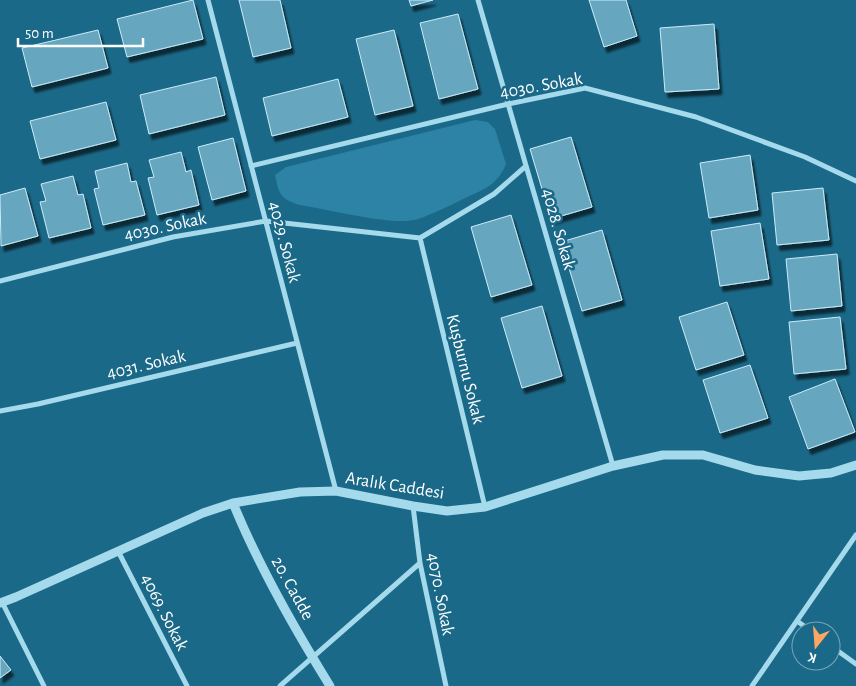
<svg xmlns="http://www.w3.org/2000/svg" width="856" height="686" viewBox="0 0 856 686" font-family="'Alegreya Sans',sans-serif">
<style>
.green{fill:#2c83a5}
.building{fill:#66a6bf;stroke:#caecf9;filter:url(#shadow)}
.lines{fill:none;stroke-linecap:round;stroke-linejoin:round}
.minor{stroke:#a5d9ec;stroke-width:5}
.tertiary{stroke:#a5d9ec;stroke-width:9}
.labels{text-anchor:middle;stroke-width:5;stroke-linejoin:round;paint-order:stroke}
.street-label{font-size:18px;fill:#fff;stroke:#1b6988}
</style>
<defs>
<filter id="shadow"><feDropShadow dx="3" dy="5.5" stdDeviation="1" flood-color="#0009"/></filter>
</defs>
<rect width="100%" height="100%" fill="#1b6988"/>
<path class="green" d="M475,120L488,122L495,129L506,164C497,186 484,189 463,199C449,206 433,214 418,219C394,227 328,209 300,205C280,199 279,194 275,175L286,167Z"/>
<path class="building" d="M193,0L203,39L127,57L117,19Z
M239,0H280L291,48L253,57Z
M409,0H433L411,6Z
M589,0H626L637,36L604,47Z
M458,14L478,89L439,99L420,23Z
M714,24L719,89L665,92L660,28Z
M98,30L108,68L32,87L22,48Z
M394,30L413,106L375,115L356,39Z
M216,77L225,115L149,134L140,95Z
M338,79L348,117L272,136L263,98Z
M106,102L116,140L40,159L30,121Z
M571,137L592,207L551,219L530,149Z
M233,138L246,191L212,200L198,147Z
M181,152L186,172L191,170L199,205L157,215L148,178L154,177L149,160Z
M750,155L758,210L709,218L700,163Z
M127,163L131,182L136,181L145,215L103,225L94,189L99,188L95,171Z
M73,176L78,195L83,194L91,228L49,238L40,202L46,201L41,184Z
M25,188L38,236L1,246L0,195Z
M823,188L829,240L777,245L772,193Z
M511,215L532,285L491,297L471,227Z
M760,223L769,279L720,286L711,231Z
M602,230L622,300L582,311L561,242Z
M837,254L842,306L791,311L786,259Z
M727,302L744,355L696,370L679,317Z
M542,306L562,376L522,388L501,318Z
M840,317L846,369L794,374L789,322Z
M750,365L768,418L720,433L703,380Z
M835,379L855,432L808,449L789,397Z
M0,656L11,670L0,678Z"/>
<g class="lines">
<path class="minor" d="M208,0L336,491
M478,0L613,466
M251,166L508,104L585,88L696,117L805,157L856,181
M420,238L485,507
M0,281L173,237L266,221L420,238L494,194L526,166
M0,411L38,404L297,343
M413,506L420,563L446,686
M118,551L187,686
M2,602L44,686
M797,621L811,631
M831,646L856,664
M280,686L420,563
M752,686L856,535"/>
<path class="tertiary" d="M233,503C259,567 294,628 330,686
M0,603L16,597L203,513L233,503L300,492L336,491L413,506L447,511L485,507L613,466L663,455H703L755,470L799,476L831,473L856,465"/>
</g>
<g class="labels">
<g class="street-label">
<text transform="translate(541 85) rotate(-10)" y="6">4030. Sokak</text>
<text transform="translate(165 226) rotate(-12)" y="6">4030. Sokak</text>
<text transform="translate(559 229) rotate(74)" y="6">4028. Sokak</text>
<text transform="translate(285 242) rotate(75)" y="6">4029. Sokak</text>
<text transform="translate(146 364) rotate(-13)" y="6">4031. Sokak</text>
<text transform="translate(466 369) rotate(76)" y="6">Kuşburnu Sokak</text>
<text transform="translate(395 485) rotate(9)" y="6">Aralık Caddesi</text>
<text transform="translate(293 588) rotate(61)" y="6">20. Cadde</text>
<text transform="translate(441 594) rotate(79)" y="6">4070. Sokak</text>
<text transform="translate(165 612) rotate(63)" y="6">4069. Sokak</text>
</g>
</g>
<g transform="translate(816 646) rotate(197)"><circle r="24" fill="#1b6988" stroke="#76a5b8"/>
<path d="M0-4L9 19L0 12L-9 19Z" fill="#fda562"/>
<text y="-8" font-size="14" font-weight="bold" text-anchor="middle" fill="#ffffff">K</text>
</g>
<path d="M18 38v8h125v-8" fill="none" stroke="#ffffff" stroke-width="2.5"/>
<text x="25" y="38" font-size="15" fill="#ffffff" stroke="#1b6988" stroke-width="4" paint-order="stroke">50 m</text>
</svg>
